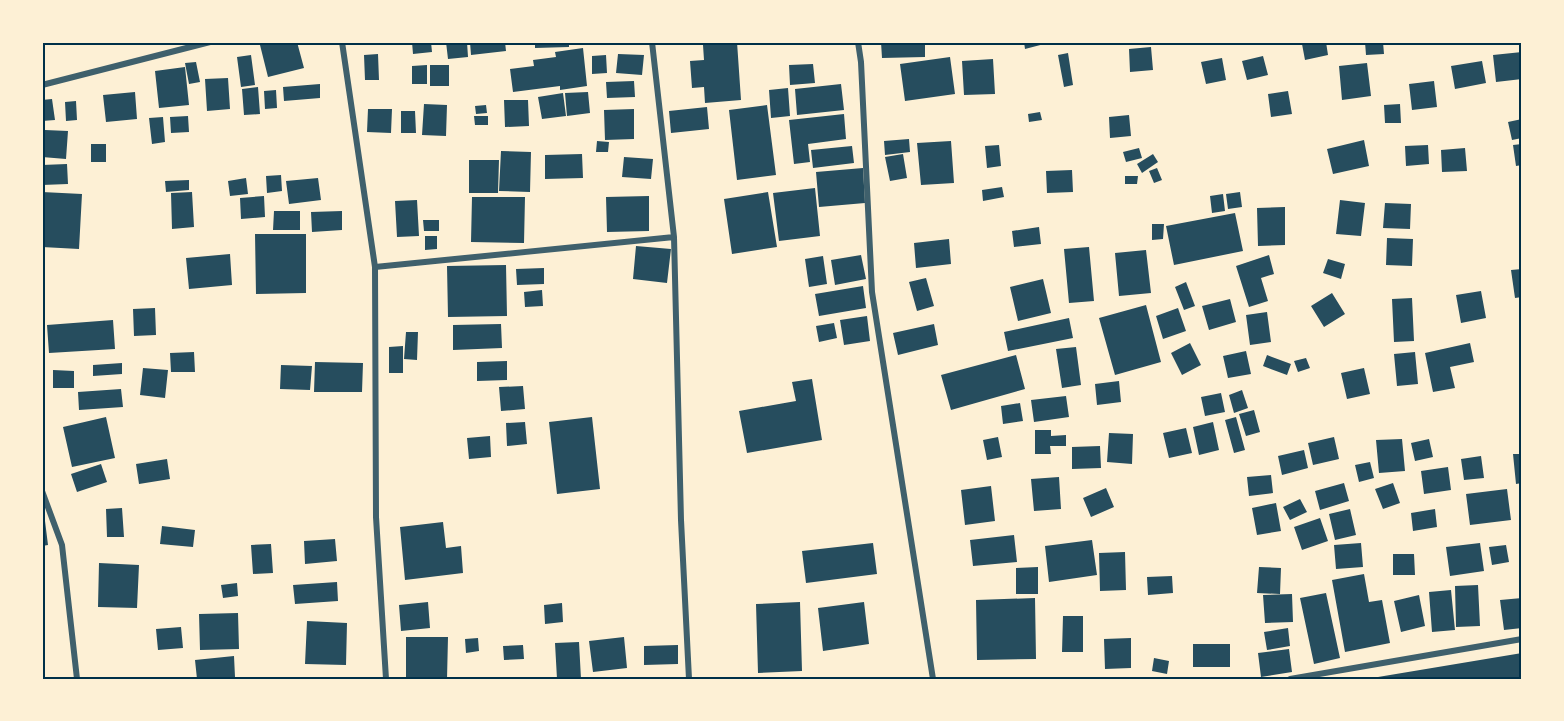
<svg xmlns="http://www.w3.org/2000/svg" width="1564" height="721" viewBox="0 0 1564 721" font-family="'Open Sans',sans-serif">
<style>
.building{fill:#264d5e}
.lines{fill:none;stroke-linecap:round;stroke-linejoin:round}
.minor{stroke:#3f606c;stroke-width:6}
.neatline{fill:none;stroke:#003049;stroke-width:2}
</style>
<rect width="100%" height="100%" fill="#fdf0d5"/>
<path class="building" d="M274,42H297L304,68L268,77L260,45Z
M412,42H431L432,52L413,54Z
M446,42H467L468,57L448,59Z
M470,42H505L506,51L471,55Z
M535,42H569V47L535,48Z
M737,42L741,100L705,103L704,87L692,88L690,61L704,60L703,45Z
M881,42H925V57L882,58Z
M1024,42H1048V43L1025,49Z
M1314,42H1326L1328,55L1305,60L1302,44Z
M1365,42H1383L1384,54L1366,55Z
M1151,47L1153,70L1130,72L1129,49Z
M583,48L587,86L560,90V86L513,92L510,69L534,66L533,60L556,57L555,52Z
M1522,52V79L1496,82L1493,55Z
M1068,53L1073,85L1064,87L1058,55Z
M378,54L379,80H365L364,55Z
M618,54L644,55L642,75L616,73Z
M251,55L255,85L241,87L237,57Z
M606,55L607,73L592,74V56Z
M1263,56L1268,75L1247,80L1242,61Z
M950,57L955,94L905,101L900,64Z
M1222,58L1226,80L1206,84L1201,62Z
M993,59L995,94L964,95L962,61Z
M1482,61L1486,83L1455,89L1451,66Z
M196,62L200,82L189,84L185,63Z
M1367,63L1371,96L1342,100L1339,66Z
M813,64L815,83L790,85L789,65Z
M427,65V84H412V66Z
M430,65H449V86H430Z
M185,67L189,105L159,108L155,71Z
M228,78L230,109L207,111L205,79Z
M634,81L635,97L607,98L606,82Z
M1434,81L1437,107L1412,110L1409,84Z
M320,84V98L284,101L283,87Z
M841,84L844,110L797,115L795,89Z
M258,87L260,114L244,115L242,89Z
M788,88L790,116L771,118L769,90Z
M276,90L277,108L265,109L264,91Z
M1288,91L1292,114L1271,117L1268,94Z
M135,92L137,119L106,122L103,95Z
M588,92L590,113L567,116L565,93Z
M563,93L566,116L542,119L538,97Z
M52,99L55,120L42,121V100Z
M504,100H528L529,126L505,127Z
M76,101L77,120L66,121L65,102Z
M424,104L447,105L446,136L422,135Z
M1400,104L1401,123H1385L1384,105Z
M486,105L487,113L476,114L475,106Z
M767,105L776,175L737,180L729,110Z
M707,107L709,129L671,133L669,111Z
M368,109H392L391,133L367,132Z
M634,109V139L605,140L604,110Z
M401,111H415L416,133H401Z
M1040,112L1042,120L1029,122L1028,114Z
M844,114L846,139L808,144L810,162L794,164L789,120Z
M1129,115L1131,136L1110,138L1109,117Z
M188,116L189,132L171,133L170,117Z
M474,116H488V125H475Z
M163,117L165,142L152,144L149,118Z
M1522,119V138L1512,140L1508,122Z
M45,130L68,131L66,159L42,157Z
M909,139L910,152L885,155L884,141Z
M1364,140L1369,166L1333,174L1327,149Z
M597,141L609,142L608,152H596Z
M951,141L954,183L921,185L917,143Z
M91,144H106V162H91Z
M1522,144V165L1516,166L1513,145Z
M999,145L1001,166L987,168L985,146Z
M1428,145L1429,164L1406,166L1405,146Z
M852,146L854,163L813,168L811,150Z
M1139,148L1142,158L1126,162L1123,152Z
M1465,148L1467,171L1442,172L1441,150Z
M501,151L531,152L530,192L499,191Z
M582,154L583,178L545,179V155Z
M903,154L907,178L890,181L885,157Z
M1153,154L1158,162L1142,173L1137,164Z
M624,157L653,159L651,179L622,177Z
M469,160H499L498,193H469Z
M67,164L68,184L42,185V165Z
M863,168L865,203L819,207L816,172Z
M1157,168L1162,180L1154,183L1149,171Z
M1072,170L1073,192L1047,193L1046,171Z
M281,175L282,191L267,193L266,176Z
M1125,176H1138L1137,184H1125Z
M246,178L248,194L230,196L228,181Z
M318,178L321,200L289,204L286,181Z
M189,180V190L166,192L165,181Z
M1002,187L1004,197L983,201L982,190Z
M815,188L820,236L779,241L773,193Z
M42,192L82,194L79,249L42,247Z
M192,192L194,227L172,229L171,193Z
M768,192L777,247L732,254L724,199Z
M1240,192L1242,207L1228,209L1226,194Z
M1223,194L1225,211L1212,213L1210,196Z
M264,196L265,217L241,219L240,198Z
M649,196V231L607,232L606,197Z
M472,197H525L524,243L471,242Z
M417,200L419,236L397,237L395,201Z
M1340,200L1365,203L1361,236L1336,234Z
M1385,203L1411,204L1410,229L1383,228Z
M1285,207V245L1258,246L1257,208Z
M274,211H300V230H273Z
M342,211V230L312,232L311,212Z
M1235,213L1243,251L1174,265L1166,226Z
M423,220H439V231H424Z
M1152,224H1164L1163,239L1152,240Z
M1039,227L1041,244L1014,247L1012,231Z
M255,234H306V293L256,294Z
M425,236H437V249L425,250Z
M1387,238L1413,239L1412,266L1386,265Z
M949,239L951,264L916,268L914,243Z
M636,246L671,249L667,283L633,279Z
M1089,247L1094,301L1069,303L1064,249Z
M1146,250L1151,293L1119,296L1115,253Z
M230,254L232,285L189,289L186,258Z
M861,255L866,279L835,285L831,260Z
M1269,255L1274,274L1261,278L1268,301L1249,307L1236,266Z
M823,256L827,284L809,287L805,259Z
M1328,259L1345,264L1341,279L1323,273Z
M506,265L507,316L448,317L447,266Z
M544,268V284L517,285L516,269Z
M1522,269V297L1515,298L1511,270Z
M926,278L934,306L917,311L909,282Z
M1043,279L1051,313L1018,321L1010,287Z
M1186,282L1195,306L1184,310L1175,287Z
M863,286L866,308L819,316L815,294Z
M542,290L543,306L525,307L524,292Z
M1481,291L1486,318L1461,323L1456,295Z
M1332,293L1345,314L1324,327L1311,306Z
M1412,298L1414,341L1394,342L1392,299Z
M1230,299L1236,322L1209,330L1202,306Z
M1146,305L1161,362L1115,375L1099,318Z
M155,308L156,335L134,336L133,309Z
M1178,308L1186,331L1163,339L1156,316Z
M1267,312L1271,342L1250,345L1246,315Z
M867,316L870,341L844,345L840,320Z
M1069,318L1073,338L1008,351L1004,332Z
M113,320L115,349L49,353L47,325Z
M834,323L837,338L819,342L816,326Z
M501,324L502,348L453,350V325Z
M934,324L938,345L898,355L893,333Z
M406,332H418L417,360L404,359Z
M1190,343L1201,365L1182,375L1171,353Z
M1470,343L1474,362L1450,367L1455,388L1433,392L1425,353Z
M403,346V373H389V347Z
M1076,347L1081,385L1062,388L1056,349Z
M1246,351L1251,374L1228,378L1223,356Z
M194,352L195,372H171L170,353Z
M1415,352L1418,384L1397,386L1394,354Z
M1016,355L1025,389L951,410L941,375Z
M1267,355L1291,364L1287,375L1263,366Z
M1306,358L1310,368L1298,372L1294,361Z
M507,361V380L477,381V362Z
M315,362L363,363L362,392H314Z
M122,363V374L93,376V365Z
M281,365L312,366L310,390L280,389Z
M143,368L168,370L165,398L140,395Z
M1364,368L1370,394L1347,399L1341,373Z
M53,370L74,371V388H53Z
M812,379L822,440L747,453L739,411L796,401L792,382Z
M1119,381L1121,402L1097,405L1095,384Z
M523,386L525,409L501,411L499,387Z
M121,389L123,407L79,410L78,392Z
M1242,390L1248,408L1234,413L1229,395Z
M1221,393L1225,412L1205,416L1201,397Z
M1066,396L1069,417L1034,422L1031,400Z
M1020,403L1023,421L1003,424L1001,406Z
M1254,410L1260,432L1246,436L1239,414Z
M106,417L115,458L72,467L63,427Z
M592,417L600,489L557,494L549,422Z
M1236,417L1245,450L1234,453L1225,420Z
M525,422L527,444L507,446L506,423Z
M1213,422L1219,450L1199,455L1193,427Z
M1186,428L1192,453L1169,458L1163,433Z
M1035,430H1051V436L1066,435V446H1050L1051,454H1035Z
M1109,433L1133,434L1132,464L1107,462Z
M490,436L491,457L469,459L467,438Z
M998,437L1002,457L987,460L983,440Z
M1334,437L1339,459L1313,465L1308,443Z
M1402,439L1405,471L1379,473L1376,440Z
M1429,439L1433,457L1415,461L1411,443Z
M1100,446L1101,468L1072,469V447Z
M1304,450L1308,468L1282,475L1278,456Z
M1513,454H1522V483L1516,484Z
M1481,456L1484,478L1464,480L1461,459Z
M167,459L170,479L139,484L136,464Z
M1370,462L1374,478L1359,482L1355,465Z
M101,464L107,482L77,492L71,474Z
M1448,467L1451,490L1424,494L1421,471Z
M1271,475L1273,493L1249,496L1247,477Z
M1059,477L1061,509L1034,511L1031,479Z
M1344,483L1349,501L1320,510L1315,491Z
M1393,483L1400,503L1383,509L1375,489Z
M991,486L995,521L965,525L961,490Z
M1106,488L1114,507L1091,517L1083,498Z
M1507,489L1511,520L1470,525L1466,494Z
M1300,499L1307,512L1290,520L1283,507Z
M1276,503L1281,531L1257,535L1252,508Z
M122,508L124,537H107L106,509Z
M1350,509L1356,535L1335,540L1329,514Z
M1435,509L1437,527L1413,531L1411,513Z
M1320,518L1328,541L1302,550L1294,527Z
M45,521L48,545L42,546V522Z
M443,522L446,548L461,546L463,573L405,580L400,527Z
M162,526L195,530L193,547L160,544Z
M1014,535L1017,562L973,566L970,540Z
M335,539L337,561L305,564L304,541Z
M1092,540L1097,575L1049,582L1045,546Z
M873,543L877,574L806,583L802,551Z
M1361,543L1363,567L1336,569L1334,545Z
M1480,543L1484,571L1450,576L1446,547Z
M271,544L273,573L253,574L251,545Z
M1506,545L1509,562L1492,565L1489,547Z
M1125,552L1126,590L1100,591L1099,553Z
M1393,554H1414L1415,575H1393Z
M99,563L139,565L137,608L98,607Z
M1038,567V594H1016V568Z
M1259,567L1281,568L1280,594L1257,593Z
M1364,574L1369,602L1382,600L1390,643L1345,652L1332,580Z
M1172,576L1173,593L1148,595L1147,577Z
M337,582L338,601L295,604L293,585Z
M237,583L238,596L223,598L221,585Z
M1478,585L1480,626L1456,627L1455,586Z
M1451,590L1455,630L1432,632L1429,592Z
M1326,593L1340,658L1314,664L1300,598Z
M1292,594L1293,622L1265,623L1263,595Z
M1419,595L1425,626L1401,632L1394,601Z
M1035,598L1036,659L977,660L976,600Z
M1522,598V628L1504,630L1500,600Z
M428,602L430,628L401,631L399,605Z
M800,602L802,671L758,673L756,604Z
M864,602L869,644L823,651L818,608Z
M562,603L563,622L545,624L544,605Z
M238,613L239,649L200,650L199,614Z
M1063,616H1083V652H1062Z
M307,621L347,623L346,665L305,664Z
M181,627L183,648L158,650L156,629Z
M1288,628L1290,646L1267,650L1264,632Z
M406,637H448L447,679H406Z
M624,637L627,668L593,672L589,641Z
M478,638L479,651L466,653L465,639Z
M1131,638V668L1105,669L1104,639Z
M579,642L581,679H557L555,643Z
M1193,644H1230V667H1193Z
M523,645L524,659L504,660L503,646Z
M678,645V664L644,665V646Z
M1289,649L1292,672L1261,677L1258,653Z
M1522,653V679H1372V678Z
M234,656L235,677L197,679L195,660Z
M1154,658L1169,661L1167,674L1152,671Z"/>
<g class="lines">
<path class="minor" d="M342,42L375,267L376,517L386,679
M652,42L674,237L681,520L689,679
M858,42L861,62L872,292L933,679
M42,85L210,42
M375,267L674,237
M42,491L62,545L77,679
M1290,679L1522,639"/>
</g>
<rect width="1564" height="721" fill="none" stroke="#fdf0d5" stroke-width="87"/>
<rect x="44" y="44" width="1476" height="634" class="neatline"/>
</svg>
